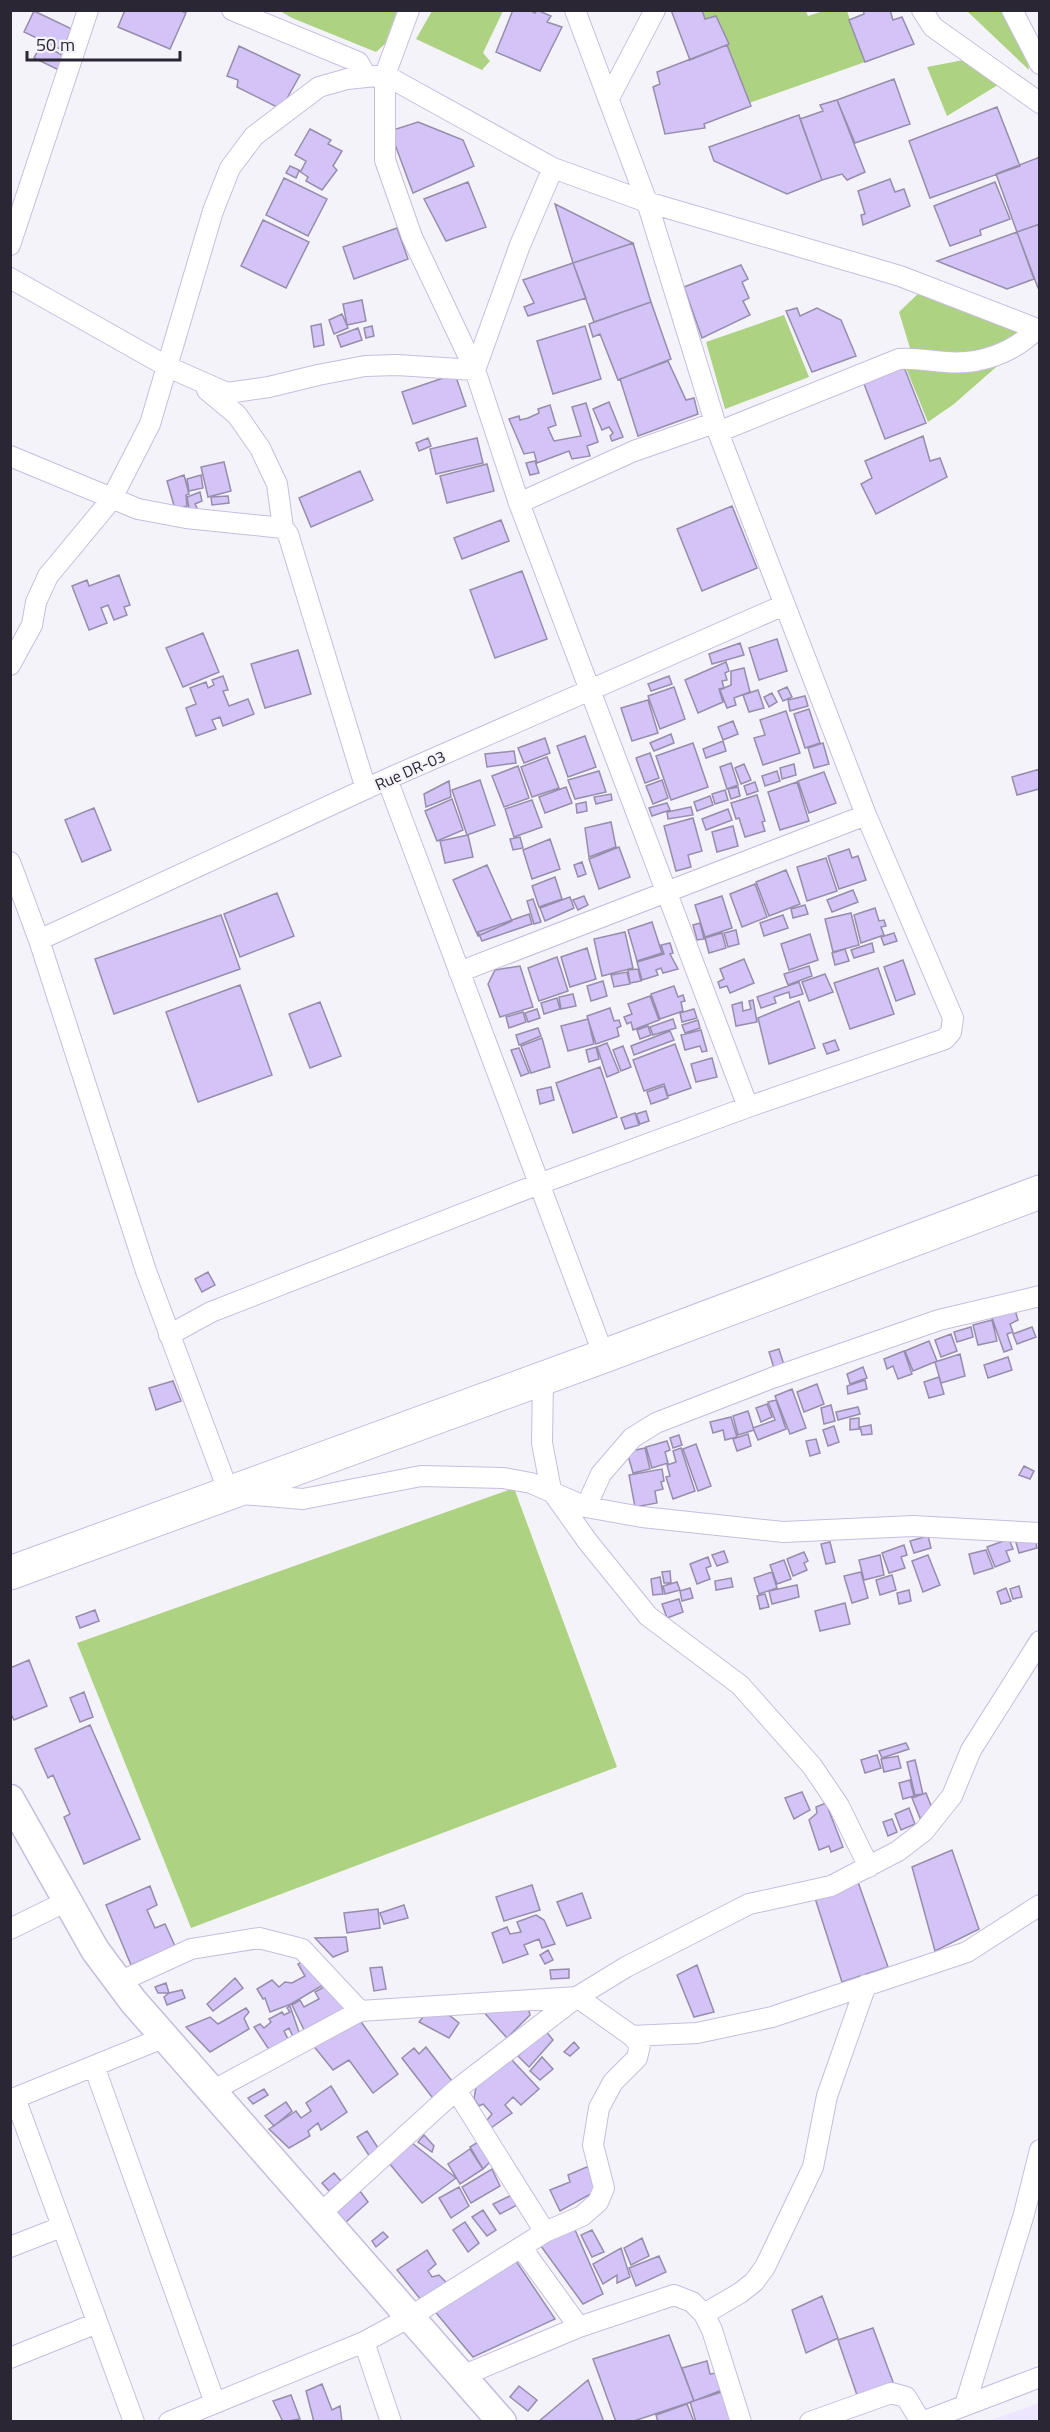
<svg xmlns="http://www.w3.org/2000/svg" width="1050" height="2432" viewBox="0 0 1050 2432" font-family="'Titillium Web',sans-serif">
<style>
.built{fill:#eee6ff}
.green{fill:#add281}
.building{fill:#d3c3f6;stroke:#978dac;stroke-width:1.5}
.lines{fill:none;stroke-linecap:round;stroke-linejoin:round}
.minor-casing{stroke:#c7bdde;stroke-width:22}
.secondary-casing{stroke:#c7bdde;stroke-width:31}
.trunk-casing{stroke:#c7bdde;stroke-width:35}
.minor{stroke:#fff;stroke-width:20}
.secondary{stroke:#fff;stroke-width:28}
.trunk{stroke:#fff;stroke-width:33}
.labels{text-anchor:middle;stroke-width:4.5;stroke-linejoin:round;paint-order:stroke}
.street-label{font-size:16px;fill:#2b2633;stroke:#f5f3fa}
</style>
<rect width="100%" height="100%" fill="#f5f3fa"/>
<path class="built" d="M1039,2403V2421H988Z"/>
<path class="green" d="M280,11H397L385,44L376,52L292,18Z
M432,11H503L483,53L490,61L482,70L416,39Z
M702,11H806L808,16L823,11H847L865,62L749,103L716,16L705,19Z
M967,11H1007L1027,49L1029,70Z
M974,58L1006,80L947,116L927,67Z
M923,289L1035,330L1009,351L913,358L899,312Z
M784,315L809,377L725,409L706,342Z
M1003,361L954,404L928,422L906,368Z
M514,1488L617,1767L191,1928L77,1643Z"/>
<path class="building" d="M125,10H179L186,13L170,49L118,27Z
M513,10H529L535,13L537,10L551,16L547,22L562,27L540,71L496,52Z
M671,10H702L705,19L716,16L729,44L690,60Z
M863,10H890L893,20L902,17L914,44L865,62L849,20L864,14Z
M34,11L72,29L62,50L24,32Z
M41,44L72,60L65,73L34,58Z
M727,45L751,106L704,124L705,128L665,134L653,87L660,84L657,72Z
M239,46L300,75L281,109L237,87L238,80L227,76Z
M894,79L910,124L855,143L837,100Z
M837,100L865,172L847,180L842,174L822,180L800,119L823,111L820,105Z
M997,107L1020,166L930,198L909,141Z
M799,115L822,180L787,194L714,161L709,147Z
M418,122L463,140L474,166L413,193L390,131Z
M310,129L331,140L328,144L342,151L333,166L337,170L322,190L306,181L308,177L299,171L296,178L286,173L290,166L301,171L306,161L295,155Z
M1040,157V224L1017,232L996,174Z
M284,178L327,199L308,236L266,215Z
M890,179L895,192L904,189L910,206L863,225L861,215L865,214L858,191Z
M468,182L486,227L446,241L424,199Z
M995,182L1010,219L980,230L981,235L950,246L934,206Z
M555,204L633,243L573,263Z
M263,220L309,242L286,288L241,266Z
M1040,224V288H1038L1017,232Z
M397,228L408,259L354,279L343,247Z
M1017,232L1034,279L1007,289L937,261Z
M633,243L651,302L594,322L573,263Z
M573,263L586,298L528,316L524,307L534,303L523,280Z
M741,265L748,279L742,282L749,298L743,301L750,315L702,338L684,287Z
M362,300L366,321L347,325L343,304Z
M651,302L671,359L618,380L600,334L593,337L589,324Z
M797,308L800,316L817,308L841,320L856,356L812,372L786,311Z
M342,314L348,328L334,334L329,320Z
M321,324L324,345L314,347L311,326Z
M372,326L374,336L366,338L364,328Z
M585,326L601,379L553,394L537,341Z
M358,328L362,340L341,347L337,336Z
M668,361L686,400L694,398L698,414L638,436L620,379Z
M904,367L926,423L885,439L864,384Z
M455,374L466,406L413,424L402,392Z
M609,402L623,437L612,441L610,436L613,433L609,427L602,430L593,409Z
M586,403L598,442L587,446L590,456L572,459L569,451L537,463L534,452L524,454L509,419L519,416L520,420L528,418L539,413L538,409L550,405L556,425L548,428L554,441L581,436L572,407Z
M923,436L930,461L940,458L947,477L876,514L861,484L872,478L865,461Z
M428,438L431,446L419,451L416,443Z
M477,438L483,463L436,474L430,449Z
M535,461L539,473L530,475L526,463Z
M224,462L231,491L208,497L201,467Z
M487,464L494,491L447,503L440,476Z
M360,471L373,500L311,527L299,498Z
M184,475L189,494L186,495L187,506L175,509L167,481Z
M201,475L203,488L189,491L187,479Z
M200,492L202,501L195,504L199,512L190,514L187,497Z
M228,496L229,503L212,505L211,497Z
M732,506L757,568L702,591L677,529Z
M501,520L509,541L462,559L454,538Z
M522,571L547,639L495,658L470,590Z
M119,575L130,605L124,607L127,615L114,620L108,605L101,608L107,623L89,630L72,586L87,580L89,586Z
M203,633L219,672L183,687L166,648Z
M777,639L787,671L759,680L749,648Z
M740,643L744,655L712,664L709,654Z
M298,650L311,694L265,708L251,664Z
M726,662L729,671L725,673L727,680L722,681L724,688L719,689L723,702L698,713L685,680Z
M744,668L750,692L734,698L736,705L727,708L720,690L731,685V671Z
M223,676L228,690L223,691L229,706L248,699L254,714L223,726L220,717L212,720L216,729L196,736L186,708L196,704L190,688L206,682L208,688L214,685L212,680Z
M669,676L672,684L651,691L648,684Z
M674,687L685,719L660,729L648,696Z
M787,687L792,697L783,701L778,691Z
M758,690L764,708L749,712L743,695Z
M772,693L777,702L769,707L764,697Z
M805,696L808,706L790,711L788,700Z
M648,700L658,733L632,741L621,708Z
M809,709L820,743L805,748L794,714Z
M786,711L800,753L763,765L754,738L765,735L760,720Z
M733,721L738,734L723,740L718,727Z
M671,734L674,743L654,751L650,743Z
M585,736L596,767L568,777L557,746Z
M545,738L550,753L524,763L518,748Z
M723,741L726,751L706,758L703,749Z
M693,743L708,787L671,800L656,756Z
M823,743L829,764L814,768L808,748Z
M514,751L516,763L487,767L485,754Z
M650,753L659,778L645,783L636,758Z
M547,757L559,788L532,797L521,767Z
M731,763L738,785L727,789L720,767Z
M744,764L751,780L741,784L735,768Z
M794,764L796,775L782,779L780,768Z
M518,766L529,798L504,807L492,776Z
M1040,769V791L1039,789L1017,795L1012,777Z
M599,771L606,792L575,799L568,780Z
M777,771L780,781L765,786L762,776Z
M824,772L836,803L809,813L798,781Z
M480,780L495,825L467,835L452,790Z
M662,780L668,798L653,804L646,786Z
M449,781L451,797L426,807L424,794Z
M755,782L758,791L747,795L744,786Z
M797,782L809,821L780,830L768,792Z
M566,787L572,803L545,813L539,797Z
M738,787L740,796L731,799L728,789Z
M725,790L728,800L715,804L712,794Z
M611,794L612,800L596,804L594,797Z
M757,795L765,821L762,822L765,831L745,837L739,818L736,819L731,803Z
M710,796L713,805L697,811L694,802Z
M452,799L463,830L437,841L425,811Z
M532,800L542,827L514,837L505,809Z
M586,802L587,811L577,813L576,804Z
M667,803L670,810L652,816L649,808Z
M691,807L693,815L668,819L667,812Z
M94,808L111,850L82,862L65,820Z
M728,809L732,820L706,830L702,819Z
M693,818L702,851L688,855L691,867L676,871L664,826Z
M611,822L616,847L589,857L585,828Z
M733,826L738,846L717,852L712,832Z
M468,835L473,857L445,863L440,841Z
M520,837L523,848L513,850L510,839Z
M550,839L560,869L532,879L523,850Z
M619,847L630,877L599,889L589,859Z
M849,849L852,858L858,856L866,880L839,889L828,856Z
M826,858L837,891L807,901L797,867Z
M582,862L586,874L578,877L574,865Z
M487,865L512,921L478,936L453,880Z
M786,870L800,904L769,916L756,882Z
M555,877L562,899L539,907L532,886Z
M755,884L767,917L742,927L730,894Z
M853,890L858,902L832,912L827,900Z
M277,893L294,936L240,957L224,914Z
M584,896L588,905L578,910L573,900Z
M722,896L732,928L705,937L695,905Z
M570,897L574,908L545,921L540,908Z
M533,899L541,922L534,924L527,901Z
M805,905L808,914L793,918L791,909Z
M875,908L879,921L884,920L886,926L881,927L884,935L861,943L854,915Z
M851,913L859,945L833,952L825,919Z
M529,914L532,924L482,941L478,932Z
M221,915L240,969L114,1014L95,959Z
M783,915L788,928L764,936L760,923Z
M652,922L662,953L637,961L628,930Z
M700,923L704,939L697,940L693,925Z
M736,930L739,944L728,947L724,933Z
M625,932L633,968L602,976L594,939Z
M722,933L726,948L709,953L705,938Z
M894,933L897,941L884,945L881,937Z
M810,934L818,960L789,970L781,944Z
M670,943L673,953L670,954L678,969L663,973L661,968L656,970L658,975L642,980L637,962L664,954L661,945Z
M872,943L874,952L854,958L851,950Z
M587,948L596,979L570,987L561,957Z
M845,949L849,961L835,965L832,953Z
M557,957L568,991L539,1001L528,968Z
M744,959L754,983L730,993L727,986L720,988L718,982L724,979L720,969Z
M903,960L915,994L896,1001L884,967Z
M520,966L533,1007L500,1017L488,984L495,970Z
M809,966L812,976L788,985L784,974Z
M878,968L894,1014L850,1029L834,983Z
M638,969L641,981L630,983L628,970Z
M627,972L630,984L614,987L611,975Z
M825,974L833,992L809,1001L802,982Z
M603,981L607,996L591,1001L587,986Z
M799,982L803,994L790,998L789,992L774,997L776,1003L761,1008L757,997Z
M240,985L272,1075L198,1102L166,1012Z
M674,986L678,997L683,995L685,1001L681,1002L683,1011L660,1019L651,994Z
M573,994L576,1006L561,1009L559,997Z
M650,996L659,1020L633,1030L631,1022L627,1024L624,1017L632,1014L628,1004Z
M557,998L560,1009L544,1014L541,1003Z
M753,1000L757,1022L736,1026L732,1005L742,1002L743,1011L751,1009L749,1001Z
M799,1001L815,1048L769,1064L758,1018Z
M320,1002L341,1056L310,1068L289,1014Z
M610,1008L614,1021L619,1020L621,1026L617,1028L619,1036L596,1044L587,1016Z
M537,1009L540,1018L528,1022L525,1013Z
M694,1009L697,1018L682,1022L680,1013Z
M523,1012L526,1022L509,1028L506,1017Z
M588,1019L594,1044L568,1051L561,1026Z
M673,1019L676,1028L653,1035L650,1027Z
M698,1020L700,1028L685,1033L682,1025Z
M648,1026L651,1035L640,1039L637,1030Z
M538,1028L541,1036L519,1045L516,1035Z
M701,1030L707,1051L702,1052L700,1046L685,1050L681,1035Z
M670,1031L674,1040L634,1055L631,1046Z
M542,1038L550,1067L531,1073L521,1046Z
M835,1040L839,1050L827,1054L823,1044Z
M607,1043L619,1072L607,1077L597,1047Z
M675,1044L691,1088L668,1096L664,1084L644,1091L633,1060Z
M623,1046L631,1067L621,1071L613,1050Z
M596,1047L599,1059L589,1062L586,1050Z
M519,1048L529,1073L521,1076L511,1050Z
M712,1058L717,1077L696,1082L691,1064Z
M600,1067L617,1117L573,1133L556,1083Z
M664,1086L668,1098L651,1104L647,1092Z
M551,1087L554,1100L540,1104L537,1090Z
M646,1111L649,1121L640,1124L636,1114Z
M635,1113L639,1125L625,1129L621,1118Z
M208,1272L215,1285L202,1292L195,1279Z
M1015,1310L1018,1320L1010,1324L1013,1332L1007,1334L1012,1349L1004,1352L992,1318Z
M992,1320L997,1341L978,1345L973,1325Z
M971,1327L973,1337L957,1342L954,1332Z
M1032,1327L1036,1337L1017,1344L1013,1334Z
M951,1334L957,1351L941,1357L935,1340Z
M929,1341L937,1361L913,1371L905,1351Z
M779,1349L784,1365L774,1368L769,1352Z
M904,1351L912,1374L898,1379L893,1366L887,1369L884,1359Z
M960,1354L965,1376L941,1383L935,1362Z
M1008,1357L1012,1370L988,1378L984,1365Z
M863,1367L867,1378L850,1384L847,1374Z
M939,1377L944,1394L929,1398L924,1382Z
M865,1380L867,1389L848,1394L847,1386Z
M173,1381L181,1401L156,1410L149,1388Z
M817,1384L824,1404L804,1412L797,1392Z
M792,1389L806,1428L790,1434L775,1396Z
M776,1400L786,1429L758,1440L753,1428L775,1420L768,1402Z
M767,1404L772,1417L761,1422L756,1408Z
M831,1405L835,1421L824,1424L821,1408Z
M858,1407L860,1414L838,1420L836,1412Z
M748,1411L754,1430L738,1435L733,1416Z
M731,1417L737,1437L725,1440L723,1430L713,1433L710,1422Z
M859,1418V1429L850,1430V1419Z
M871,1425L872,1434L862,1435L860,1427Z
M834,1426L839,1442L828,1446L823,1430Z
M748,1434L751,1446L737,1451L733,1439Z
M679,1435L682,1445L673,1448L670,1438Z
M816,1439L820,1453L810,1456L806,1441Z
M667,1441L670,1450L665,1452L668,1463L652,1468L646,1447Z
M696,1444L711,1486L698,1491L683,1449Z
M645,1448L650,1469L633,1473L627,1452Z
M681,1448L695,1491L673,1499L666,1477L670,1476L667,1465L676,1462L673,1451Z
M1024,1466L1034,1471L1030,1479L1019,1475Z
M662,1469L664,1481L661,1482L663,1489L655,1491L657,1503L635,1507L629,1475Z
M1034,1534L1037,1548L1019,1553L1015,1539Z
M928,1536L931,1548L914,1553L910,1541Z
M1009,1539L1013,1549L1006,1551L1010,1561L995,1567L987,1547Z
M830,1542L835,1562L826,1564L821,1544Z
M904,1545L907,1555L901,1557L905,1568L889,1573L882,1553Z
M986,1550L993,1568L974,1574L969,1554Z
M724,1551L728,1562L717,1566L712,1555Z
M804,1552L808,1561L804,1563L807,1570L793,1576L787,1559Z
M880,1555L884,1575L864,1580L859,1560Z
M928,1555L940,1585L923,1592L912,1561Z
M708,1557L711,1566L706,1568L710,1579L697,1584L690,1564Z
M784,1560L791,1579L777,1584L770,1565Z
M670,1571L671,1583H664L662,1572Z
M772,1572L777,1588L759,1594L754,1578Z
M861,1572L868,1598L852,1603L844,1576Z
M892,1575L896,1590L880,1595L876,1580Z
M660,1577L663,1594L653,1595L651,1579Z
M731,1578L733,1587L716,1590L715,1581Z
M677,1582L680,1590L665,1594L663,1586Z
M797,1585L799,1597L772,1604L769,1591Z
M1019,1586L1022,1597L1013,1599L1010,1589Z
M690,1588L693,1598L682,1601L680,1591Z
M1006,1588L1011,1601L1001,1604L997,1592Z
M909,1590L911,1601L899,1604L897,1593Z
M765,1594L769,1607L760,1609L757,1596Z
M679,1599L683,1612L667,1618L662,1604Z
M845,1603L850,1624L820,1631L815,1611Z
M95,1610L99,1621L80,1628L76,1617Z
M29,1660L47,1706L14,1720L10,1712V1668Z
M84,1692L93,1717L80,1722L70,1698Z
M90,1725L140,1839L84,1864L64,1817L70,1814L53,1775L48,1778L35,1749Z
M906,1743L909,1749L882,1758L879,1751Z
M877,1755L881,1768L865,1773L861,1760Z
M898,1756L901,1768L884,1772L881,1759Z
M915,1760L923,1794L915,1795L907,1762Z
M910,1780L914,1796L903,1799L899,1783Z
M802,1792L810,1810L794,1819L785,1798Z
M926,1793L934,1813L920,1818L912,1798Z
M826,1803L843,1847L831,1852L829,1846L819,1850L809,1820L817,1813L816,1807Z
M909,1808L915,1824L901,1830L895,1814Z
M892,1819L897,1832L888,1836L883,1822Z
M952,1850L979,1929L935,1951L912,1867Z
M858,1882L888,1967L842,1982L814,1895Z
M532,1885L540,1910L504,1921L496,1897Z
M150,1886L157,1905L147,1910L155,1928L165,1924L175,1946L131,1965L106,1905Z
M582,1893L591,1918L567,1926L557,1902Z
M404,1905L408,1918L384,1924L380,1913Z
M378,1909L380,1928L347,1933L344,1913Z
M536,1915L544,1920L555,1944L542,1948L539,1939L524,1945L528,1954L503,1963L492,1933L507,1927L510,1934L521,1932L517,1922Z
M346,1937L348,1951L333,1957L315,1938Z
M548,1950L553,1960L545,1964L540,1955Z
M310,1958L328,1982L291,2004L270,2012L265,1998L263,1999L257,1989L272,1980L279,1987L285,1982L292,1983L305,1976L298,1964Z
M697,1965L714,2012L694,2017L677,1975Z
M382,1967L386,1989L374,1991L370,1968Z
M569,1969V1978L551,1979L550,1970Z
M235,1978L243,1988L213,2011L207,2004Z
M166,1983L169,1993H158L155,1987Z
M329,1984L347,2010L306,2034L292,2005L300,2000L304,2007L319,1999L315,1992Z
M182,1990L185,1998L167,2005L164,1997L169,1993Z
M527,2002L530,2015L507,2038L481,2009Z
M290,2006L300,2035L294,2039L289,2028L284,2031L289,2041L270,2051L254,2027L260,2024L264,2028L271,2022L269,2019L282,2012L284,2015L290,2012L287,2008Z
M246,2008L249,2012L244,2018L249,2029L210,2052L186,2027L210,2017L218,2024Z
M440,2008L459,2023L449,2038L419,2022L427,2012Z
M357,2016L398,2074L373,2093L349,2060L333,2070L308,2039Z
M545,2030L553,2040L529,2067L518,2056Z
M574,2042L579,2048L570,2056L564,2052Z
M426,2047L455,2085L435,2101L402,2058L414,2048L419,2054Z
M542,2057L553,2069L540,2080L530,2071Z
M511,2059L539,2089L521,2105L513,2097L505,2105L512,2113L491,2128L487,2120L492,2114L483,2104L479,2106L474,2099L476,2087Z
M331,2086L347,2112L321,2130L318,2123L308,2131L310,2136L289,2148L269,2129L296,2111L301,2118L311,2111L306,2103Z
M264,2089L268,2095L253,2104L248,2098Z
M286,2102L292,2111L274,2126L265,2116Z
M367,2131L380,2151L370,2157L357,2137Z
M424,2135L434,2146L432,2152L418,2142Z
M483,2139L494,2158L483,2169L470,2147Z
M412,2143L456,2178L422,2203L389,2163Z
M470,2149L483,2169L460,2184L448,2164Z
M589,2166L598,2190L560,2211L550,2190L570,2182L568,2175Z
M492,2169L500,2186L471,2203L462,2187Z
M334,2173L341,2181L329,2191L322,2183Z
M459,2187L469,2206L451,2218L439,2198Z
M360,2191L368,2202L345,2223L336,2213Z
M514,2194L519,2204L500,2214L493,2204Z
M483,2210L496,2230L487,2236L472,2217Z
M465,2222L479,2243L468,2252L453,2230Z
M572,2223L603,2294L583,2304L538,2242Z
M592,2230L604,2252L592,2257L581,2235Z
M383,2232L388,2237L376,2247L372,2241Z
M642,2238L649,2256L631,2265L624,2248Z
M621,2248L630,2277L617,2283V2275L603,2284L593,2264Z
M427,2250L436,2264L428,2271L432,2277L439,2275L448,2284L421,2300L397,2270Z
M659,2256L666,2272L636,2286L629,2268Z
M516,2261L555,2319L473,2357L432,2308Z
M822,2296L838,2338L806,2353L792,2310Z
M873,2328L893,2382L857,2395L838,2340Z
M669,2335L694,2401L631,2422H616L593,2359Z
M707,2361L710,2374L716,2373L722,2390L694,2401L682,2368Z
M588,2380L604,2422H538Z
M322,2384L332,2410L340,2406L342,2422H314L306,2391Z
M519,2386L537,2400L528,2411L510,2397Z
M722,2392L735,2422H696L690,2402Z
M291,2395L300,2419L283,2422L273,2401Z
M687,2404L694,2422H658L656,2415Z"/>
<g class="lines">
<g class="minor-casing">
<path id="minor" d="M232,10L358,62L367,77
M409,10L385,75V160L412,237L475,370L519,503L748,1107
M922,10L933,27L1040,103
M1012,10L1040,64
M609,98L655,10
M10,245L88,10
M10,278L168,367L227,393L269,387L318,375L365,366L397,365L475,370L520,245L553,168
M207,390L237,415L260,448L277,484L283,528L288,534L366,789
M718,432L899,359C915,358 930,361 946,362C980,365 1013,353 1037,329
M10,456L138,509L186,518L283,528
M519,503L634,451L714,423
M10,665L32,625L36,602L48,576L111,500L150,424L213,211L230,168L254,136L319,87L347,79L385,75L553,168L647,202L900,276L1040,330
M387,779L604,1356
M10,862L39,940L146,1271L229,1493L303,1499L421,1476L503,1478L531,1483L586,1507L642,1517L783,1532L913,1526L1040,1533
M39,940L387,779L784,605
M459,972L866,815
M169,1335L211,1312L539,1184L748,1107L945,1039L951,1032L953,1018L866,815L718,432L647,202L575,10
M543,1379L542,1443L551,1490L588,1542L648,1616L740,1685L812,1766L839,1806L869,1867
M586,1507L601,1474L632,1438L656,1423L772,1378L939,1320L1040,1296
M10,1929L67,1901
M119,1982L191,1949L259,1938L302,1949L360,2011
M632,2036L697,2033L772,2017L967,1952L1040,1905
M94,2066L215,2403
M456,2090L545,2232
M15,2098L134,2422
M10,2100L165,2037
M320,2214L456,2090L577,1997L626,1967L749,1904L831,1886L898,1851L924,1831L952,1796L971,1750L1040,1641
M10,2247L61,2227
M521,2247L579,2327
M704,2314L740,2293L754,2282L765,2267L813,2167L827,2096L866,1985
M364,2342L391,2422
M10,2358L97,2323
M462,2376L579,2327L674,2295L692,2302L704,2314L712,2330L741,2422
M965,2405L1024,2214L1040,2150
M169,2422L364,2342L410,2317L545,2232L582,2216L598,2202L604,2188L593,2145L599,2108L613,2082L637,2058L640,2045L632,2036L577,1997L360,2011L212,2091
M810,2422L891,2393L906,2397L921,2422
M922,2422L1040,2377"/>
</g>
<g class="secondary-casing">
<path id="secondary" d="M10,1799L95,1950L133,2001L502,2422"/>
</g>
<g class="trunk-casing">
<path id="trunk" d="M10,1573L604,1356L1040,1192"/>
</g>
<use href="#minor" class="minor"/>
<use href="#secondary" class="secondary"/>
<use href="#trunk" class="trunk"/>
</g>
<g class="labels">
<g class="street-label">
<text transform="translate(410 770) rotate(-24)" y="6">Rue DR-03</text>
</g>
</g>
<rect width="1050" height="2432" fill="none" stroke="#2b2633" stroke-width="24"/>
<path d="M27 51v9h153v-9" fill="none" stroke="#2b2633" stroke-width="3"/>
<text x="36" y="51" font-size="18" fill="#2b2633" stroke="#f5f3fa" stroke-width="4.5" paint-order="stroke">50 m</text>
</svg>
